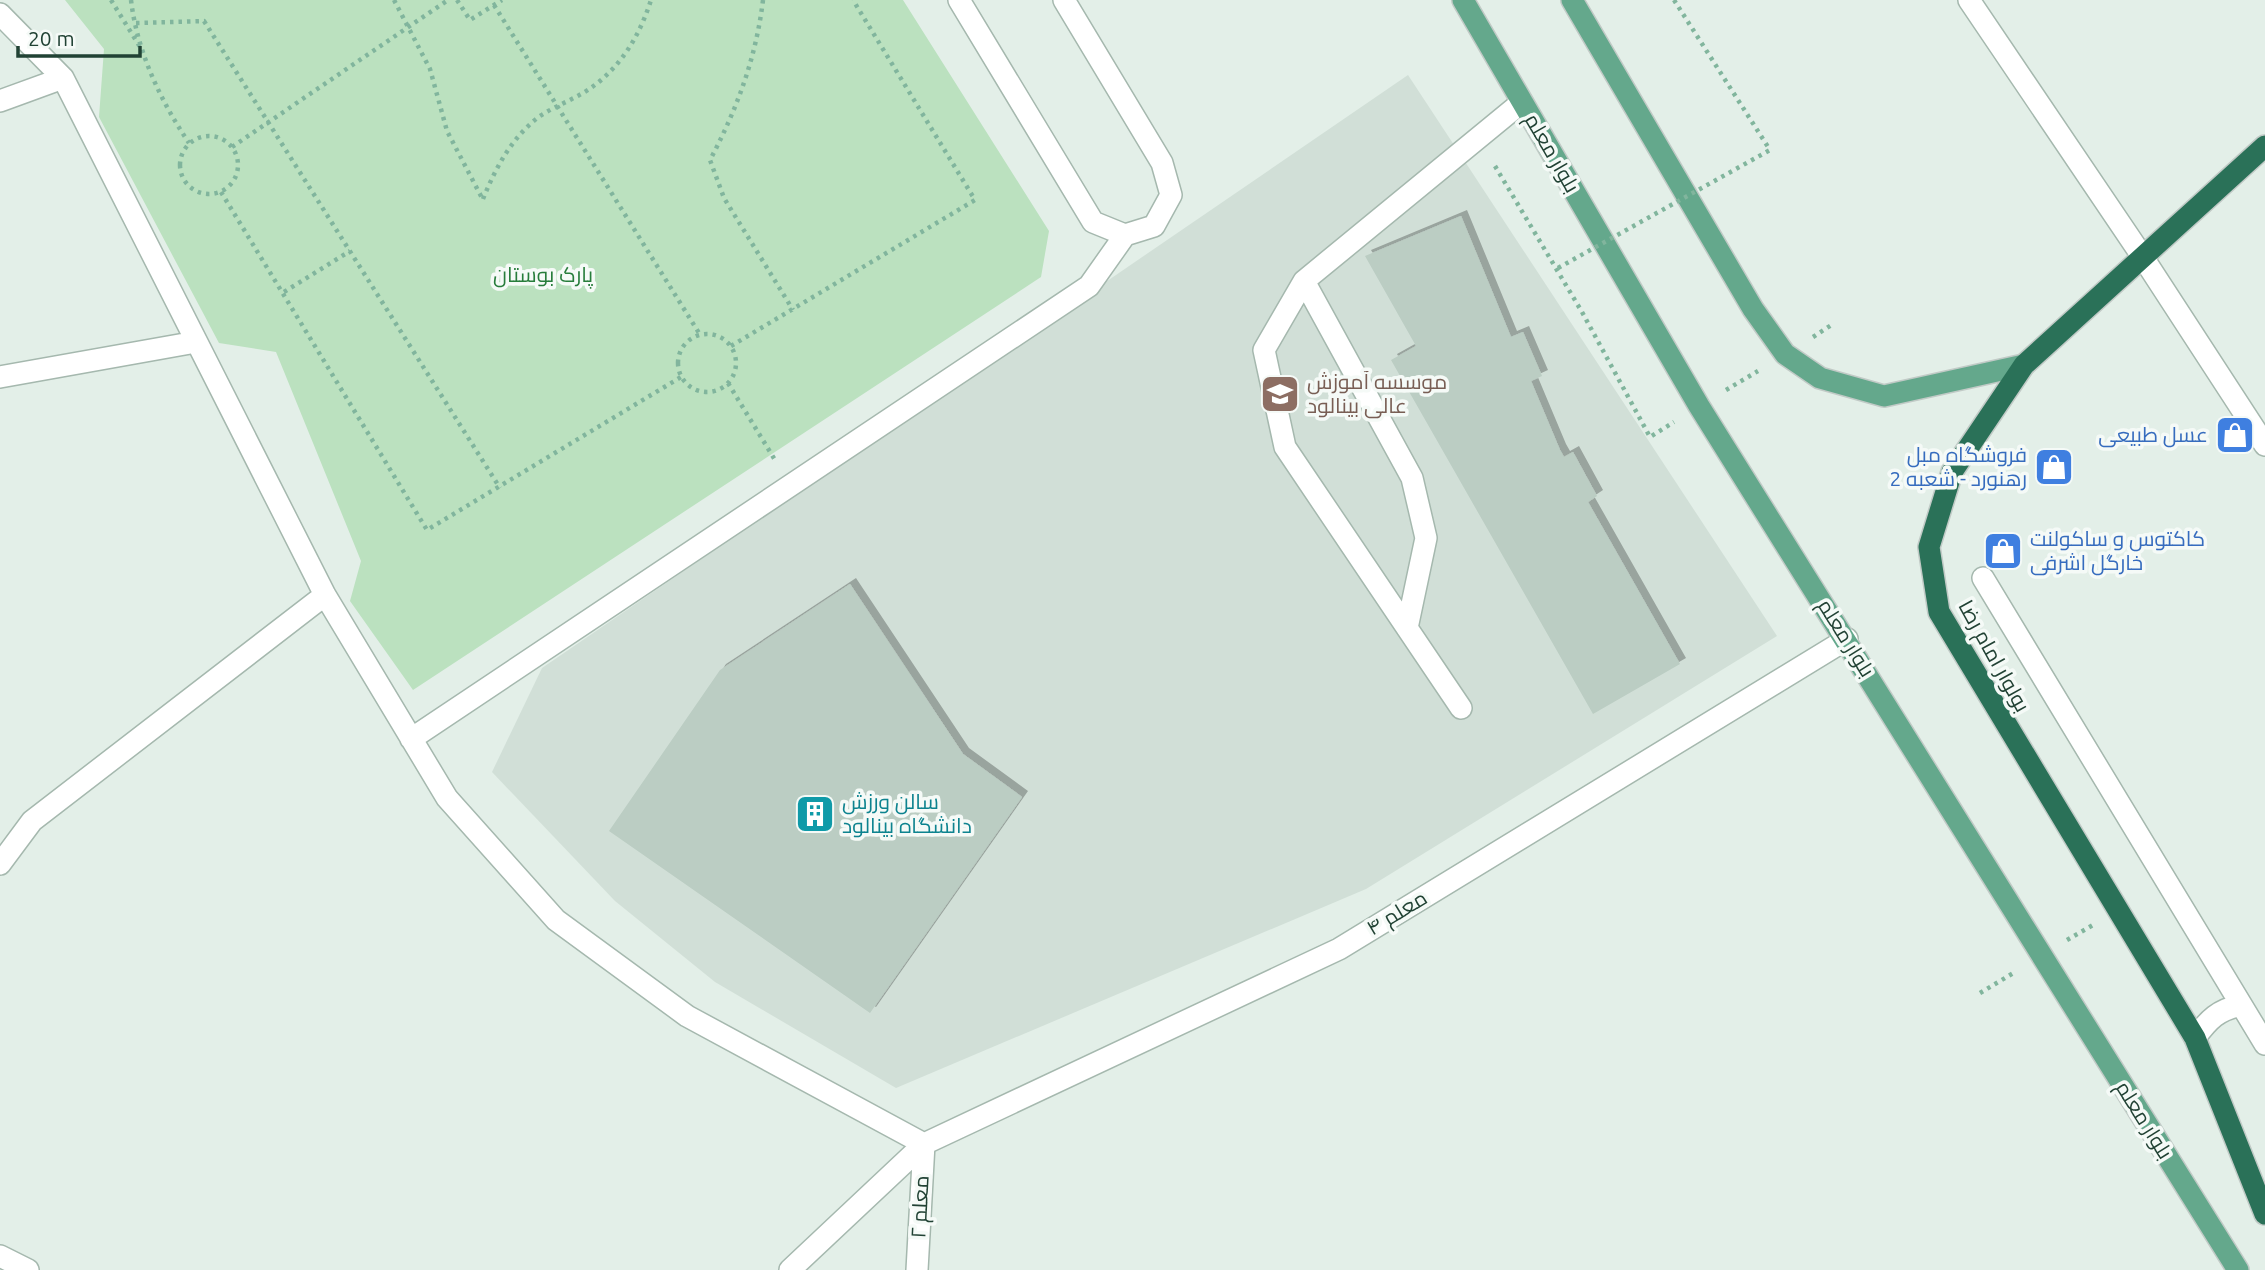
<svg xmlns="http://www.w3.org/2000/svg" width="2265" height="1270" viewBox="0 0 2265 1270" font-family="Ubuntu,Cairo,sans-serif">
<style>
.built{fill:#d1dfd7}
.green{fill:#bbe1bf}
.building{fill:#bbcdc3;filter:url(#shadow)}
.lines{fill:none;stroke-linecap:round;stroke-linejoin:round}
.minor-casing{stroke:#a5b8ae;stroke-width:24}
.major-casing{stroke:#c1cac6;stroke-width:24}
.highway-casing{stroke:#c1cac6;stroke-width:24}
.path{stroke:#81b59d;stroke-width:4.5;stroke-dasharray:3.5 5;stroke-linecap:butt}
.minor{stroke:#fff;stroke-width:21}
.major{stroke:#64a88c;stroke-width:21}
.highway{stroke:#2a7158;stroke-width:21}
.path-bridge{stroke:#81b59d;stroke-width:4.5;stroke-dasharray:3.5 5;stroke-linecap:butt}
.labels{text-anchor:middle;stroke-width:7;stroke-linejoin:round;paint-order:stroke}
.street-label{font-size:21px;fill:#214234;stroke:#f5faf7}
.park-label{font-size:21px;fill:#277d3b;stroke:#f5faf7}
.education-label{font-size:21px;fill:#785e54;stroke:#f5faf7;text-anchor:start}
.shop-label{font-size:21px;fill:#366cbe;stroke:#f5faf7;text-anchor:end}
.culture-label{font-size:21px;fill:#0d838f;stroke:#f5faf7;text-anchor:start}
</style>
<defs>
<filter id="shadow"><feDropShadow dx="6" dy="-6" stdDeviation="0" flood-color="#0004"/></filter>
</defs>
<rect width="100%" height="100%" fill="#e3efe8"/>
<path class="built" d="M1408,75L1777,636L1366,889L896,1088L715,982L615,901L492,772L542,668Z"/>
<path class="green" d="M65,0H903L1049,231L1041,277L413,690L350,601L361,561L276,352L219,343L99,117L104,49Z"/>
<path class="building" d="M1461,216L1511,337L1523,332L1542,376L1531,381L1560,450L1564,457L1573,452L1597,496L1588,502L1680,664L1593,714L1391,360L1416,346L1365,256Z
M850,584L963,754L1022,797L870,1013L609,831L720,670Z"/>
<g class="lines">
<g class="minor-casing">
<path id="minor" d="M959,0L1093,222L1125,235L1154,226L1171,195L1162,163L1064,0
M1969,0L2142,256L2265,445
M0,14L63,78L325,595L447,798L556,920L687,1016L924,1144
M0,101L63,78
M1304,281L1412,478L1426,538L1407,628
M0,377L196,342
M1983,578L2265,1044
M1461,708L1285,447L1264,350L1304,281L1522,102
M411,739L1089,286L1125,235
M0,864L32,821L325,595
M2195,1038C2209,1019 2218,1010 2241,1005
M0,1256L28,1270
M790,1270L924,1144L1339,949L1847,639
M917,1270L924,1144"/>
</g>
<g class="major-casing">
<path id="major" d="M1463,0L1699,406L2238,1270
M1572,0L1753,309L1785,354L1820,378L1884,396L2024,365"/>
</g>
<g class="highway-casing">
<path id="highway" d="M2265,146L2024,365L1952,472L1929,547L1939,612L2195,1038L2265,1214"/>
</g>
<path class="path" d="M111,0L140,47
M131,0C137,51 160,100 189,143
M394,0L430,69L447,131L482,198
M457,0L470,20L502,0
M763,0C756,58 737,109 710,160L724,198L793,310
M1674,0L1770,150
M494,5L699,333
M136,23L204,21L500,488
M180 165a29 29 0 1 1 58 0a29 29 0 1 1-58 0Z
M232,147L448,0
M1495,166L1582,312L1650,437L1674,422
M221,192L427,530L681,377
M483,199C496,167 512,137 540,116C554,107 569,101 583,93C618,72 639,38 651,0
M284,292L350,251
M678 363a29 29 0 1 1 58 0a29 29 0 1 1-58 0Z
M1813,337L1833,324
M731,346L975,200L853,0
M728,383L775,460
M1726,390L1758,371
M2067,940L2093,925
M1980,993L2015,972"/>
<use href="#minor" class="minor"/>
<use href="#major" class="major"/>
<use href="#highway" class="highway"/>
<path class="path-bridge" d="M1558,268L1770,150"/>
</g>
<defs>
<g id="university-square" transform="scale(2.0125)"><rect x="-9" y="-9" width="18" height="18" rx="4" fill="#8d6e63" stroke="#f5faf7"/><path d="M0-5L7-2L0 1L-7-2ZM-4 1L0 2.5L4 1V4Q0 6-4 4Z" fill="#fff"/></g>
<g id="shop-square" transform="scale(2.0125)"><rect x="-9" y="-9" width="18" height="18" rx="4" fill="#3f7fe0" stroke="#f5faf7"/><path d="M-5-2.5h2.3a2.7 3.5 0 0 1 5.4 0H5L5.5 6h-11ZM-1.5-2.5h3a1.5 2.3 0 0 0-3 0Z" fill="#fff"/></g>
<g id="building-square" transform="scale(2.0125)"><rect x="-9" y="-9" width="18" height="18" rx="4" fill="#0f9aa8" stroke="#f5faf7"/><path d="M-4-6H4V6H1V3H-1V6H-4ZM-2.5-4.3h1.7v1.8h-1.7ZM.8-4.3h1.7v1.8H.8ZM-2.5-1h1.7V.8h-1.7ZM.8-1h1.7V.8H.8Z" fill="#fff"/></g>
</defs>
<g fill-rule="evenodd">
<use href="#university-square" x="1280" y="394"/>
<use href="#shop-square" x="2235" y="435"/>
<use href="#shop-square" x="2054" y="467"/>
<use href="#shop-square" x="2003" y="551"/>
<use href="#building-square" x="815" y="814"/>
</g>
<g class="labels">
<g class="street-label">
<text transform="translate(1552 153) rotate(60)" y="7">بلوار معلم</text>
<text transform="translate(1846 638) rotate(58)" y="7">بلوار معلم</text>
<text transform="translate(1994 656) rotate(61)" y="7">بولوار امام رضا</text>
<text transform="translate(1397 913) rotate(-31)" y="7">معلم ۴</text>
<text transform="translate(2144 1120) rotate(58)" y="7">بلوار معلم</text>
<text transform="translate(920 1207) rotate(-87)" y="7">معلم ۲</text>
</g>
<g class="park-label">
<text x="543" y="282">پارک بوستان</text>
</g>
<g class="education-label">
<text x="1307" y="389">موسسه آموزش<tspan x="1307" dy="24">عالی بینالود</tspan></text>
</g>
<g class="shop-label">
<text x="2208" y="442">عسل طبیعی</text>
<text x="2027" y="462">فروشگاه مبل<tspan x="2027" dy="24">رهنورد - شعبه 2</tspan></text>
<text x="2030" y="546" text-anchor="start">کاکتوس و ساکولنت<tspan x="2030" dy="24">خارگل اشرفی</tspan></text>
</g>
<g class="culture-label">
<text x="842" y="809">سالن ورزش<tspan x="842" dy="24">دانشگاه بینالود</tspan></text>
</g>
</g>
<path d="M18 46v10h122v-10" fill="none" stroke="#214234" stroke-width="3.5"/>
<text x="28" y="46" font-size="21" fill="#214234" stroke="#f5faf7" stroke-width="5" paint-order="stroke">20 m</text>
</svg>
